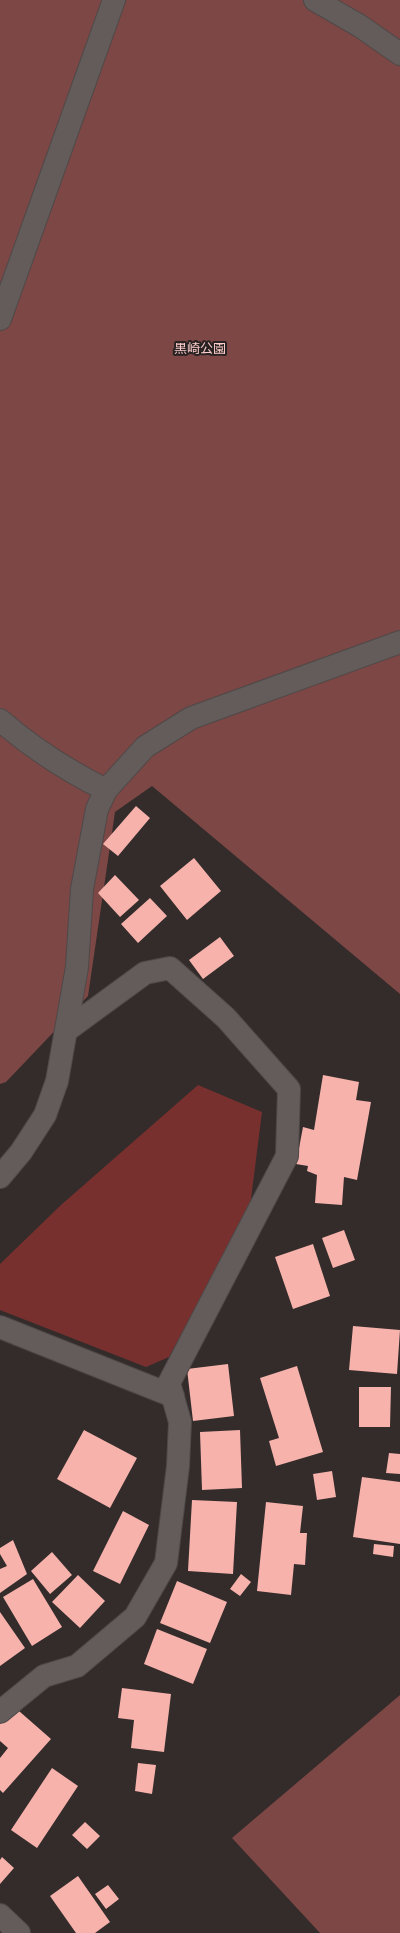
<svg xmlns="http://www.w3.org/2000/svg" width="400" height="1933" viewBox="0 0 400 1933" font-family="'Public Sans','Noto Sans JP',sans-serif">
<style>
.green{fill:#7c4744}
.water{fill:#78302e}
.building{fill:#f7b2ac}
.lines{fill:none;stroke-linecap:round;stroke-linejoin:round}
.minor-casing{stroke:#4f4949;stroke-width:24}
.minor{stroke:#635c5b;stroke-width:22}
.labels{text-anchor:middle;stroke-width:4;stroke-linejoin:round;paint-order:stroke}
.park-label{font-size:13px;fill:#fdcecb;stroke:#292222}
</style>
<rect width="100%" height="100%" fill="#332c2b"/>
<path class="green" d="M0,0H400V994L152,786L115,812L88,996L6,1082L0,1084Z
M400,1695V1933H320L232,1838Z"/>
<path class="water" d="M198,1085L262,1112L250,1207L169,1357L146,1367L0,1310V1264L61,1205Z"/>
<path class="building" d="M136,806L150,818L118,856L103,844Z
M194,858L221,891L187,920L160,886Z
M115,875L139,900L120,917L98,893Z
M150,898L167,916L138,943L121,924Z
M220,937L234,956L203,979L189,960Z
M323,1075L359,1082L356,1100L371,1102L357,1180L344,1177L342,1205L315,1203L317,1175L307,1171L308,1166L296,1164L303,1127L314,1130Z
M344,1230L355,1260L333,1268L322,1238Z
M313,1244L330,1296L293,1309L275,1257Z
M353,1326L400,1330L397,1374L349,1370Z
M228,1364L234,1416L193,1421L187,1369Z
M297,1366L323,1452L276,1466L269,1441L279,1438L260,1378Z
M359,1387H391L390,1427H359Z
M84,1430L137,1458L110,1508L57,1479Z
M240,1430L242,1488L202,1490L200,1432Z
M389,1453L400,1454V1474L386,1473Z
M332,1471L336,1497L317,1500L313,1474Z
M362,1477L400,1482V1544L353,1537Z
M192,1500L237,1502L233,1574L188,1571Z
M266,1502L303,1506L300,1533H307L305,1565L294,1564L291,1595L257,1591Z
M123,1511L149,1525L120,1584L93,1571Z
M13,1540L27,1574L0,1593V1569L7,1566L0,1554V1548Z
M374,1544L394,1546L393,1557L373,1554Z
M52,1552L72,1575L50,1594L31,1571Z
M241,1574L251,1582L240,1596L230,1589Z
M78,1575L105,1601L80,1628L52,1602Z
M33,1579L62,1627L32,1646L3,1597Z
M177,1581L227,1602L210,1643L160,1623Z
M0,1612L25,1648L0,1666Z
M157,1629L207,1649L193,1684L144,1664Z
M122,1688L171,1694L164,1752L131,1748L134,1720L118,1718Z
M11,1704L51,1739L3,1793L0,1790V1758L8,1748L0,1741V1717Z
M138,1763L156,1765L152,1794L135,1791Z
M52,1768L78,1786L37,1848L11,1830Z
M85,1822L100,1836L87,1849L72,1835Z
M2,1857L14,1868L0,1884V1860Z
M78,1876L110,1922L95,1933H76L50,1896Z
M108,1885L119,1899L106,1909L95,1894Z"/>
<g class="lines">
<g class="minor-casing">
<path id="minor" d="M315,0L360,26L400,54
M0,319L114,0
M0,720C32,748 68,771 106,790
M0,1177L21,1152L45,1115L57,1081L77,967L82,889L97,809L106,790L145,747L191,718L400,642
M0,1327L173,1396
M0,1712L44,1676L77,1666L135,1617L166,1563L178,1466L180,1422L169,1383L287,1156L289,1089L226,1018L170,968L145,973L67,1030
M0,1915L19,1933"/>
</g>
<use href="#minor" class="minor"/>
</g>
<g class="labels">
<g class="park-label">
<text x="200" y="353">黒崎公園</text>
</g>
</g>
</svg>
